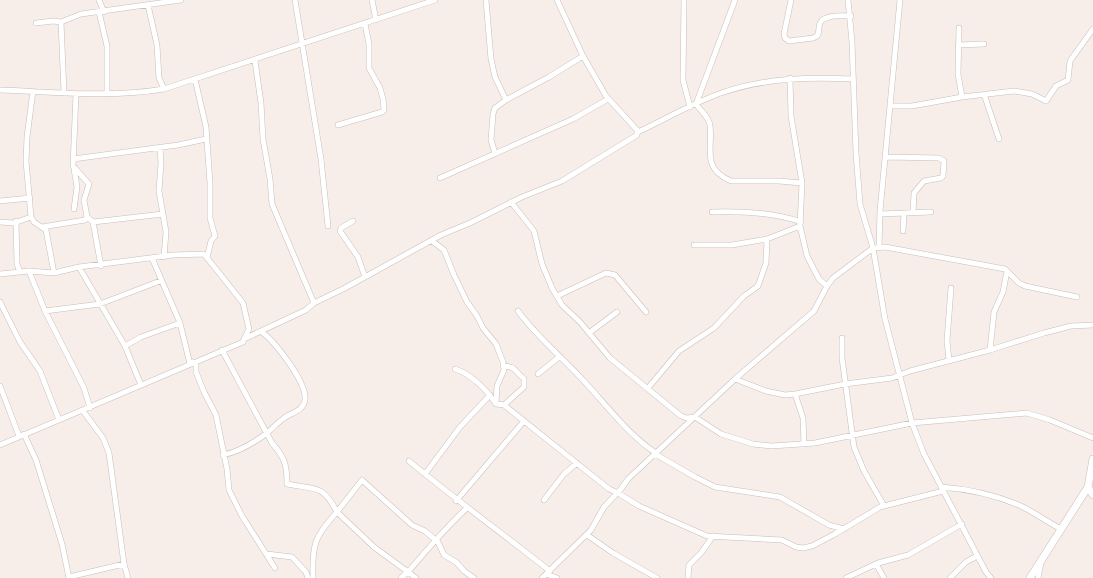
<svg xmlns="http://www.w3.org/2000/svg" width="1093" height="578" viewBox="0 0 1093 578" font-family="Jost,sans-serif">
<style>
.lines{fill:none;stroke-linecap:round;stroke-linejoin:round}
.minor-casing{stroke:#c8beba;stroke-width:6}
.secondary-casing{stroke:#c8beba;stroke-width:8}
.minor{stroke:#fff;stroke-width:5}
.secondary{stroke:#fff;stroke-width:7}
</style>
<rect width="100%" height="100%" fill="#f7ede9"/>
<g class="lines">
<g class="minor-casing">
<path id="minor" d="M99,0L104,12
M295,0L321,159L328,226
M372,0L376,20
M486,0L491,59L495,77L506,100
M684,0L683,80L690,107
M735,0L696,104C700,110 709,117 710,125C713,149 701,168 731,181H779L802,183
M791,0L784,34L785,38L789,41L813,38L817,36C820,32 818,27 820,23C824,14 843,16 851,16
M848,0L852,42L856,153L860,204L873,248L885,319L912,423L924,454L986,572L991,578
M148,5L157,45L159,78L164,89
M99,12L107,46V93
M61,22L64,93
M36,23L53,21L61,22L81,14L181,0
M959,28L958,74L962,97
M958,45L984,44
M255,61L261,103L263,139L270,179L272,204L314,303
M790,78L791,116L802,183L800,226L807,256L819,279L827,286
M195,79L206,127L210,183V218L215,236L211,241L207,258
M0,90C55,92 110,98 164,89L435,0
M33,91L27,137L26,161L31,217L34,222L46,230L54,273
M984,94L999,139
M891,106H912L962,97L1014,91L1032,94L1046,101L1056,86L1068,80L1070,61L1093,29
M338,125L382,112L384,110L383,99L380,88L369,68V44L365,24
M638,132C666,119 694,102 724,92C766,78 809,77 853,79
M160,148L161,163L159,191L166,232L164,257
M495,153L491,140L493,114L495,108L506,100L549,77L583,56
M886,157L939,158L944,161L943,176L941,178L924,181L914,193L913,213
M73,159L178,145L206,139
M74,169L77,187L74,209
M440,178L573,119L608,99
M0,201L30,198
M511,202L534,231L542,264L552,288L562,305L580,322L610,358L681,416L687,418L695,417L721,434L753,444L772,446L815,443L912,423L1027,413L1050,420L1093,438
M712,212C742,211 773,212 801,222
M880,214L931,212
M87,217L93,222L101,266
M16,221L17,264L20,272
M353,221L341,228L340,231L358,257L365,277
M0,222L14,223L31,217
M93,222L163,214
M42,227L85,220L87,217L84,200L89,184L73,166L76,94
M903,231L904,213
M432,241L444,250L454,275L467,302L477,316L483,328L496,344L503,362L504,370L497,386L496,403
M694,245H732L767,239L800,226
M879,247L880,211L900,0
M152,258L180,323L190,364
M79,267L125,346L141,385
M29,271L45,311L84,388L90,408
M0,274L29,271L54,273L79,267L173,255L204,254L243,303L249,329L244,339
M557,296L606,273L615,275L646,312
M0,302L20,342L40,371L59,420
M45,311L100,304L160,281
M518,311C536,336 560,355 581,378C605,403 627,434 656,453
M589,333L617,312
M842,338V358L854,447L864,471L884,506
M125,346L141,337L180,323
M222,350L272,443C285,458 287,465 287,484C315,490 322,483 337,512C314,537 312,545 313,578
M990,350L994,312L1003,292L1007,271
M949,360L947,341L951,288
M193,362L196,365V372L204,392L216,415L227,469L229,490L242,516L275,568
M503,365L513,368L524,379V387L504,405
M455,369C471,374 487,390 496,404L504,405L609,489L618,493L639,506L707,536L782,540L796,547L803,548L812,546L835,534L880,507L943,491
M538,374L559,357
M735,379L766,391L785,395L795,394L845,384L892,378L910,371L990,350L1044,333L1071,326L1093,325
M0,386L19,436
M648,388L679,351L714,328L744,296L758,286L766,263L767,239
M795,394L803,418L804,444
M83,411L103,438L109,453L124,564L128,578
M24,434L36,460L62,544L69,578
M0,445L243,342L244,339L306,310L314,303L345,288L441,235L470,223L522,197L562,181L637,135V130L606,96L583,56L557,0
M655,454L695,477L715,487L780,497L829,525L844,529
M223,455C238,452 255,442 267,433C272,429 277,423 283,419C291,412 303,412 305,400C307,382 275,342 262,332
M409,461C455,499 503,534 550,571
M425,474L460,427L490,395
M941,487C969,489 996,495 1021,506C1035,513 1048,522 1061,529
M544,500L564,474L577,463
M456,501L524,421
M467,508C445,528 427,550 408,572L374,547L337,512L362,480L412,525L425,531L438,542L444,555L456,562L464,571L474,578
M587,535L613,553L657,578
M267,554L292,557L306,572L308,578
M876,564L884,578
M546,574L557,578
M69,577L124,564
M401,578L408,572L416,578
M542,578L591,530L604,507L621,489L628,479L735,379L814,311L827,286L833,278L873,248L885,247L1005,269L1019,283L1025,286L1077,297
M688,578L689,565L701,553L713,536
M846,578L878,563L908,555L962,524
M950,578L966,562L977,556
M1038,578L1041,563"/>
</g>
<g class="secondary-casing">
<path id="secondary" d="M1088,487L1093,495
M1030,578L1088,487L1093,459"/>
</g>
<use href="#minor" class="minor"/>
<use href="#secondary" class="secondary"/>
</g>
</svg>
